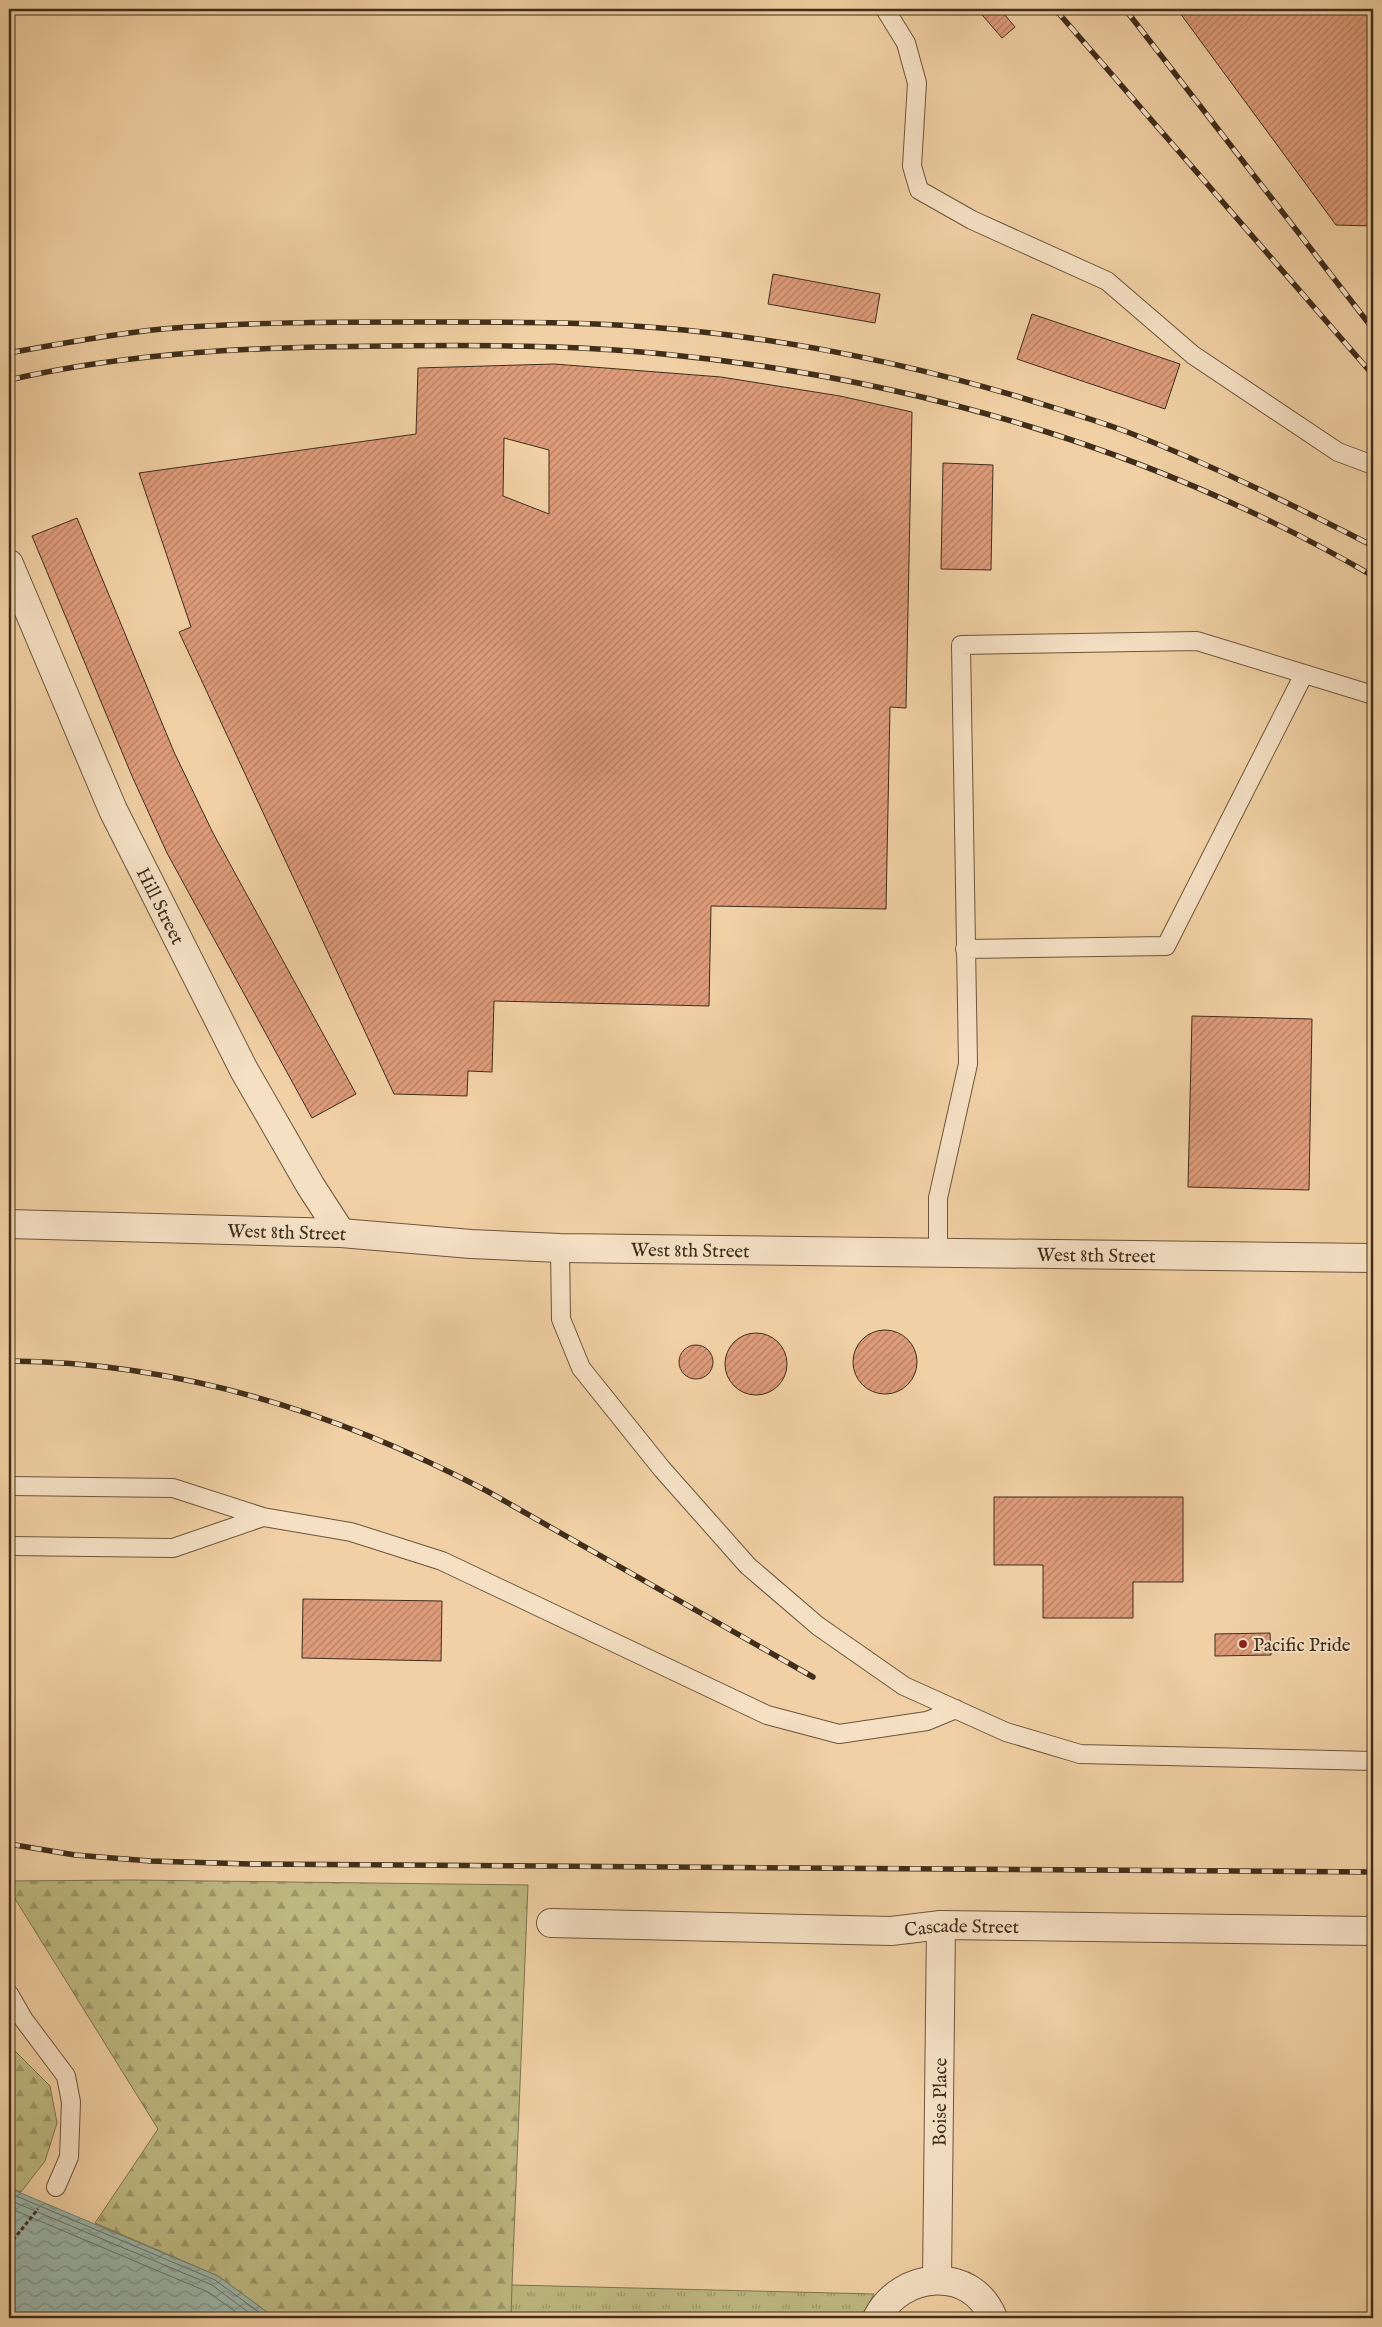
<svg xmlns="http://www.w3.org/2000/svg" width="1382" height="2327" viewBox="0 0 1382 2327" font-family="'IM FELL English',serif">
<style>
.forest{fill:url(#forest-firs);stroke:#7f744e}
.park{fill:url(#park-tufts);stroke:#7f744e}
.water{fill:url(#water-waves);stroke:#768071}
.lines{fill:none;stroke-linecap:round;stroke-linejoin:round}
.shore{stroke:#6d7262;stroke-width:1}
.building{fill:url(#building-hatch);stroke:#402e1a;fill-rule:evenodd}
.service-casing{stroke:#6c563c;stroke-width:20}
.minor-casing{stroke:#6c563c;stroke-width:30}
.tertiary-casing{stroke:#6c563c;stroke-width:30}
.path{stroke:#402e1a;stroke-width:3;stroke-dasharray:4 2.5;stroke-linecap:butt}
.service{stroke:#f5e0c4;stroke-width:18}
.minor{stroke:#f5e0c4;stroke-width:28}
.tertiary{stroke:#f5e0c4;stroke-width:28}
.rail-casing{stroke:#402e1a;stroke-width:5.5}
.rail{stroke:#f5e0c4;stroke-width:4;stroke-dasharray:11;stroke-linecap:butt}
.poi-dot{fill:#8f2418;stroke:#f5e0c4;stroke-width:2}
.labels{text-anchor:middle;stroke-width:4;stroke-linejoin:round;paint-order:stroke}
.street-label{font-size:19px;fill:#402e1a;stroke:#f5e0c4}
.poi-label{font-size:19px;fill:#402e1a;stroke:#f5e0c4;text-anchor:start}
</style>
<defs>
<pattern id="forest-firs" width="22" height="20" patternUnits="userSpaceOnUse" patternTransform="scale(1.25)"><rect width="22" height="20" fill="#beb982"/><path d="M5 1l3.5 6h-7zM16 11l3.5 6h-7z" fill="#9c976a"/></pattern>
<pattern id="park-tufts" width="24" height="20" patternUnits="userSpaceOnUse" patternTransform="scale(1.25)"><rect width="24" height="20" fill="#beb982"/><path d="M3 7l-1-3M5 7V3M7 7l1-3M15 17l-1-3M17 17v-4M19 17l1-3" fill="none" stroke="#9c976a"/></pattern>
<pattern id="water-waves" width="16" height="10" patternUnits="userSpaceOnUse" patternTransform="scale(1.25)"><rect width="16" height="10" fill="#9ab6ab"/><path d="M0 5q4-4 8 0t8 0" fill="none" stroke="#7f948a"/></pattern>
<pattern id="building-hatch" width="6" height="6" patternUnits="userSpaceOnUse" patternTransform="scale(1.25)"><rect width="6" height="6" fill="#de9b7a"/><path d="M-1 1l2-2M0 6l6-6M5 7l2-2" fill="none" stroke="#b57f63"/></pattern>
</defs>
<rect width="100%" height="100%" fill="#f0d0a4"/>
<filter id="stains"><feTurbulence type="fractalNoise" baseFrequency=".004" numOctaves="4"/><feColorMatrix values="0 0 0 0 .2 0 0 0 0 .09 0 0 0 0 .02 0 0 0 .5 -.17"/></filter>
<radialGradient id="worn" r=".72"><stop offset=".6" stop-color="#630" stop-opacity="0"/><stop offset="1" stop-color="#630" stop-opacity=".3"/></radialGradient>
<path class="forest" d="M132,1880L528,1885L512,2285L605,2318H275L218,2276L95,2223L158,2129L9,1889V1881Z
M9,2045L50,2086L57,2123L45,2161L21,2192L9,2188Z"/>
<path class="park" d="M512,2285L874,2294L861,2318H511Z"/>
<path class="water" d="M9,2188L218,2276L275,2318H9Z"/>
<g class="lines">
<path class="shore" d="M9,2193L215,2280L267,2318
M9,2200L212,2285L256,2318
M9,2208L208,2292L244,2318"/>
</g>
<path class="building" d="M977,9H1000L1015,27L1002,38Z
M1177,9H1373V226L1336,225Z
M773,274L880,294L875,323L768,304Z
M1032,314L1180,364L1165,409L1017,359Z
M554,364L721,377L840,396L912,412L906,708L890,707L886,909L711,906L709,1006L494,1001L492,1072L468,1071L467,1096L394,1094L179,632L191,627L139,473L416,434L418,368ZM504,438L549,450V514L503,496Z
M943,463L993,465L991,570L941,569Z
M77,518L174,752L213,833L356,1094L312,1118L167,853L132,776L32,536Z
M1192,1016L1312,1019L1309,1190L1188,1187Z
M853 1362a32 32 0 1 1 64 0a32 32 0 1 1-64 0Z
M725 1364a31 31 0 1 1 62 0a31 31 0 1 1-62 0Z
M679 1362a17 17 0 1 1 34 0a17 17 0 1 1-34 0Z
M994,1497H1183V1582H1133V1618H1043V1565H994Z
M303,1599L442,1601L441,1661L302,1658Z
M1270,1633L1271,1655L1215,1656V1634Z"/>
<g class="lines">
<g class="service-casing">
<path id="service" d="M885,9L906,43L917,83L912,166L919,190L972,220L1107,281L1193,355L1338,452L1373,465
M965,949L1166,946L1304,674
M560,1248L561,1319L581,1368L662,1469L748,1566L818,1626L904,1686L1006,1732L1080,1754L1373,1761
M938,1253V1198L968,1064L961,645L1197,641L1373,695
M9,1486L173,1488L263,1517
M9,1546L173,1548L263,1517L351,1532L442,1561L767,1715L839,1734L927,1721L956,1709
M9,1994L24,2020L66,2076L71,2102L69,2157L56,2187"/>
</g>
<g class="minor-casing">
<g id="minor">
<path id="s1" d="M9,564L113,810L244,1070L310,1185L341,1233"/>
<path id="s2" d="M551,1923L891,1931L941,1925L1373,1931"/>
<path id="s3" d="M937,2280L941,1925"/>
</g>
</g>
<g class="tertiary-casing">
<g id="tertiary">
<path id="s4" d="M9,1224L341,1233L471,1244L560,1248L1373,1258"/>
<path d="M877,2318C901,2271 972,2265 993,2318"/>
</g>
</g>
<path class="path" d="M9,2245L38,2209"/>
<use href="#service" class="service"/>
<use href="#minor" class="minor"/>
<use href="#tertiary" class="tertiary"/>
<g class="rail-casing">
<path id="rail" d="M1055,9L1373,375
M1125,9L1373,329
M9,353C59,344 111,334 162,329C247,322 331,322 416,322C506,322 595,321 684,330C797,341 907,364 1016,396C1054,408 1093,419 1130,433C1214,466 1293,505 1373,546
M9,380C134,351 261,347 388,346C480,345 572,345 663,354C912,378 1157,450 1373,576
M9,1361C177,1362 339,1413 487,1491L813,1677
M9,1844L75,1855L150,1861L250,1864L1373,1872"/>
</g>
<use href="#rail" class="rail"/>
</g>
<circle class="poi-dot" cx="1243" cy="1644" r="5"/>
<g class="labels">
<g class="street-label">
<text dy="7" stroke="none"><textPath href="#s1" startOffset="374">Hill Street</textPath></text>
<text dy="7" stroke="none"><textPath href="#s4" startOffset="278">West 8th Street</textPath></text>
<text dy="7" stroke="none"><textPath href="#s4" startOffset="682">West 8th Street</textPath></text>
<text dy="7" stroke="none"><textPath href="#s4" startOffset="1088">West 8th Street</textPath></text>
<text dy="7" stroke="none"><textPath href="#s2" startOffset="411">Cascade Street</textPath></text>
<text dy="7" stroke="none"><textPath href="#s3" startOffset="178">Boise Place</textPath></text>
</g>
<g class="poi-label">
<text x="1253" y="1651">Pacific Pride</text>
</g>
</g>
<rect width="1382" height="2327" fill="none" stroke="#f0d0a4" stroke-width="30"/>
<rect x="10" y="10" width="1362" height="2307" fill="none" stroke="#402e1a" stroke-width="2.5"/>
<rect x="15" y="15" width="1352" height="2297" fill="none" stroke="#402e1a"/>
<rect width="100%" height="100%" filter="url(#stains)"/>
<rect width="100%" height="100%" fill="url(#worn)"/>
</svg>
